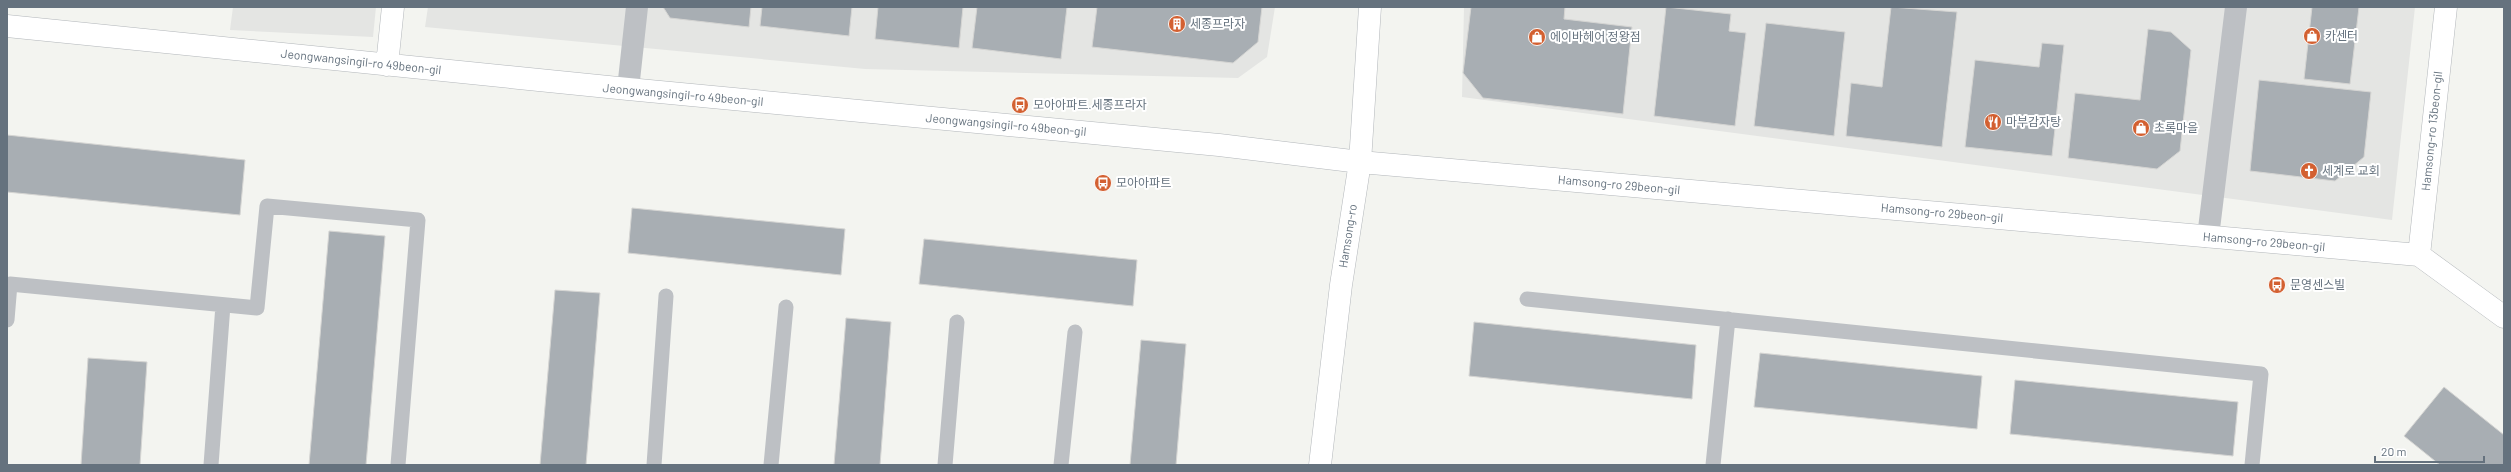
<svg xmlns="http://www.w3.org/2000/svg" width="2511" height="472" viewBox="0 0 2511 472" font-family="Barlow,'Noto Sans KR',sans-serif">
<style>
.built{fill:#e4e5e3}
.building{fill:#a8aeb3;stroke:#d5d5d3}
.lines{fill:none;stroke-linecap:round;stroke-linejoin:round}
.secondary-casing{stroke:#b2b6ba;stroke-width:23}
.lane{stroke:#bdc0c4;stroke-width:15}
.street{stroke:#bdc0c4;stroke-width:22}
.secondary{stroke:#fff;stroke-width:22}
.labels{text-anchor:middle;stroke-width:4;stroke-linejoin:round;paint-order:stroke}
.poi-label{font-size:12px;fill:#65727e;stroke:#fff;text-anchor:start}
.street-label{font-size:12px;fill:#65727e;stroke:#fff}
</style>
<rect width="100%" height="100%" fill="#f3f4f0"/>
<path class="built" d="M233,7H376L373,37L230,30Z
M428,7H1275L1267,57L1238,78L865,69L425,27Z
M1464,7H2415L2392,220L1462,97Z"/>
<path class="building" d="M663,7H751L749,27L670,18Z
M762,7H852L849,36L760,26Z
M878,7H963L959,48L875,39Z
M977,7H1067L1061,59L972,48Z
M1097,7H1262L1258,42L1233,63L1092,47Z
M1471,7H1565L1564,19L1632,27L1623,114L1483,98L1463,73Z
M1666,7L1731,14L1729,31L1746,33L1735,126L1654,116Z
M1891,7L1957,12L1942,147L1846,136L1851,83L1882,87Z
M2312,7H2359L2350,84L2304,79Z
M1766,23L1845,32L1834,136L1754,126Z
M2148,29L2171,32L2191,50L2180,151L2157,169L2068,158L2075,93L2140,100Z
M2042,43L2064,45L2052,156L1965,147L1975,60L2039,67Z
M2259,80L2371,92L2364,157L2335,181L2250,171Z
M7,135L245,160L240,215L7,192Z
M632,208L845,229L841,275L628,253Z
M329,231L385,236L366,465H309Z
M924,239L1137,260L1133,306L919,284Z
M555,290L600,293L586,465H540Z
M846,318L891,322L880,465H834Z
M1474,322L1696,345L1692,399L1469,376Z
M1141,340L1186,344L1176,465H1130Z
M1760,353L1982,376L1977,429L1754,407Z
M88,358L147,362L140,465H81Z
M2015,380L2238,402L2233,456L2010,434Z
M2444,387L2504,435V465H2440L2404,436Z"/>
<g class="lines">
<g class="secondary-casing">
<path id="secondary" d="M7,26L628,89L1219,145L1360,162L2419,255L2504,317
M387,65L393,7
M2419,255L2446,7
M1320,465L1341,285L1360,162L1370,7"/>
</g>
<path class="lane" d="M1527,299L2261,374L2252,465
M7,320L10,284L257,308L267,206L418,220L398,465
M211,465L223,305
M654,465L666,296
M771,465L786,307
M945,465L957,322
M1061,465L1075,332
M1713,465L1728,319"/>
<path class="street" d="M628,89L637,7
M2208,237L2236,7"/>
<use href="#secondary" class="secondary"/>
</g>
<defs>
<g id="building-disc" transform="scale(0.9)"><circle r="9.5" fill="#d36031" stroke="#fff"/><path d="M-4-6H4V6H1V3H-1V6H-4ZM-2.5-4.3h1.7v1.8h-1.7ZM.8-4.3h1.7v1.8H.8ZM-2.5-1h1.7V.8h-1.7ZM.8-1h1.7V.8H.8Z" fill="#fff"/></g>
<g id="shop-disc" transform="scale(0.9)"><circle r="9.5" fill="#d36031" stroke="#fff"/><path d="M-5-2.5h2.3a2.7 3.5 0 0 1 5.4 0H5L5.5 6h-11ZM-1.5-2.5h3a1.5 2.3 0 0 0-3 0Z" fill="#fff"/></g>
<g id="bus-disc" transform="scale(0.9)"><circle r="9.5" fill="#d36031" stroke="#fff"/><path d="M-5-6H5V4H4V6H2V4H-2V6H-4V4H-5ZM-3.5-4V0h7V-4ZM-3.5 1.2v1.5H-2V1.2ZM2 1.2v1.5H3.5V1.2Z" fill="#fff"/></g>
<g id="restaurant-disc" transform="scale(0.9)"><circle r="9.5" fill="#d36031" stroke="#fff"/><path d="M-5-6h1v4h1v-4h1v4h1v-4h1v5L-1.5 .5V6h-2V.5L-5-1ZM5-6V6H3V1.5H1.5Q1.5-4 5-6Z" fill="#fff"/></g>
<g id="church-disc" transform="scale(0.9)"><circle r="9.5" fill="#d36031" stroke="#fff"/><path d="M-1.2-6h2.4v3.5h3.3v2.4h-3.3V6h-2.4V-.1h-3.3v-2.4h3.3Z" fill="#fff"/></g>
</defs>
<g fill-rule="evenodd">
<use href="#building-disc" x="1177" y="24"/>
<use href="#shop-disc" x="2312" y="36"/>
<use href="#shop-disc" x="1537" y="37"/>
<use href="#bus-disc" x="1020" y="105"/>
<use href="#restaurant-disc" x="1993" y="122"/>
<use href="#shop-disc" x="2141" y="128"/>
<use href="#church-disc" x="2309" y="171"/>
<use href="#bus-disc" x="1103" y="183"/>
<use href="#bus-disc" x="2277" y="285"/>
</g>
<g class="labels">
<g class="poi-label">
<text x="1190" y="28">세종프라자</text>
<text x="2325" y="40">카센터</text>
<text x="1550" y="41">에이바헤어 정왕점</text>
<text x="1033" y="109">모아아파트.세종프라자</text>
<text x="2006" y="126">마부감자탕</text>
<text x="2154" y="132">초록마을</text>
<text x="2322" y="175">세계로 교회</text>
<text x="1116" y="187">모아아파트</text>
<text x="2290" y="289">문영센스빌</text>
</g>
<g class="street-label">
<text transform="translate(361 62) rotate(6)" y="4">Jeongwangsingil-ro 49beon-gil</text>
<text transform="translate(683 95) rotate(5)" y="4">Jeongwangsingil-ro 49beon-gil</text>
<text transform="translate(1006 125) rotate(5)" y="4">Jeongwangsingil-ro 49beon-gil</text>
<text transform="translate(2432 131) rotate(-84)" y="4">Hamsong-ro 13beon-gil</text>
<text transform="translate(1619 185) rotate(5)" y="4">Hamsong-ro 29beon-gil</text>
<text transform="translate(1942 213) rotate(5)" y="4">Hamsong-ro 29beon-gil</text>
<text transform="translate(1348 236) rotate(-81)" y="4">Hamsong-ro</text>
<text transform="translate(2264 242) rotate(5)" y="4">Hamsong-ro 29beon-gil</text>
</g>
</g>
<rect width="2511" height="472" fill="none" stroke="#65727e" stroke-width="16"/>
<path d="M2375 456v6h109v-6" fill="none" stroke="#65727e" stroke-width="2"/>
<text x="2381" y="456" font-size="12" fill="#65727e" stroke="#ffffff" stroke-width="3" paint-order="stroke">20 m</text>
</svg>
